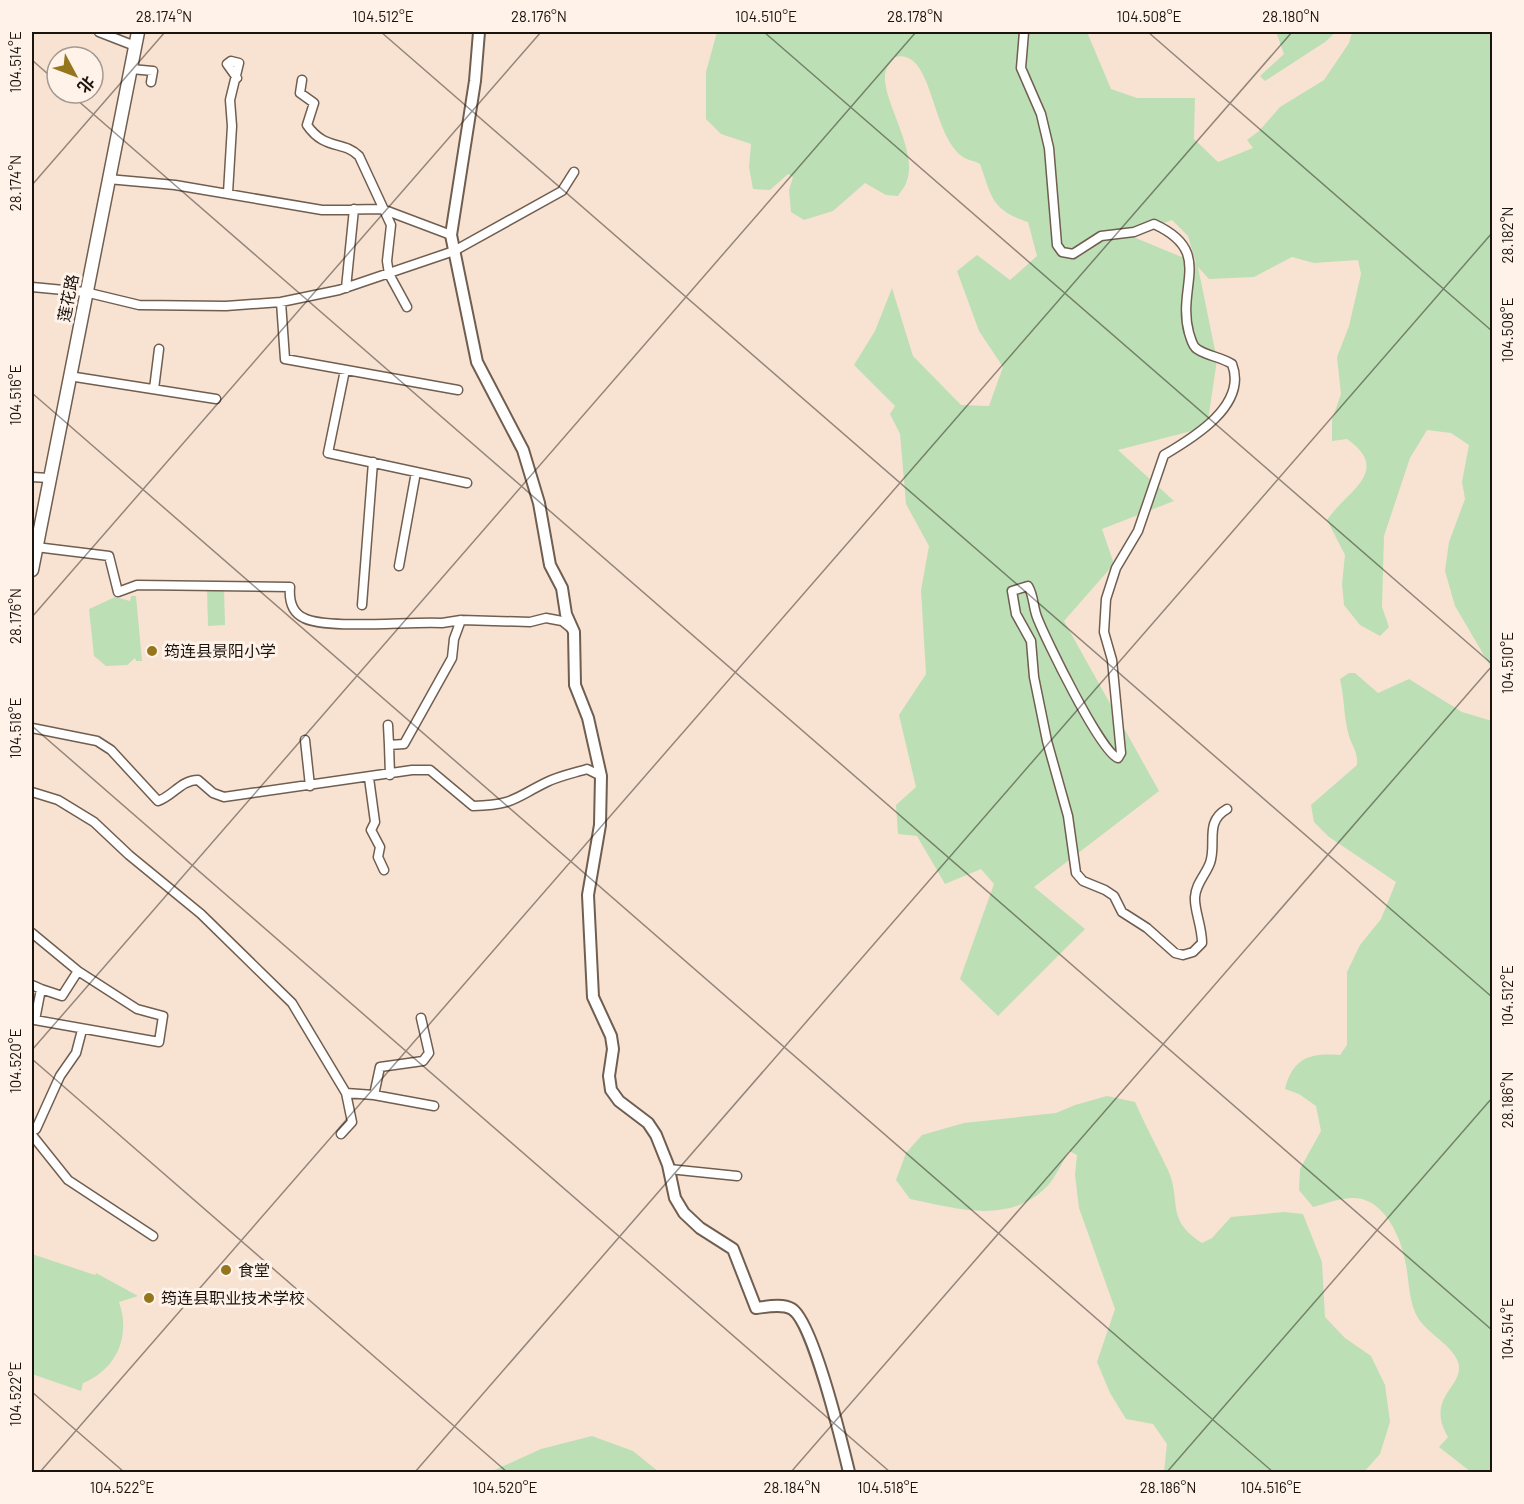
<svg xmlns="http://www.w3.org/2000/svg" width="1524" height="1504" viewBox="0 0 1524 1504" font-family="Barlow,'Noto Sans SC',sans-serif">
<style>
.green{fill:#bcdfb6;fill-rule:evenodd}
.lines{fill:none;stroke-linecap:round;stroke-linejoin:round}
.minor-casing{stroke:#705e50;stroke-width:11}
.tertiary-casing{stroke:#705e50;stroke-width:14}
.secondary-casing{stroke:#705e50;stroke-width:15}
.minor{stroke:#fff;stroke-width:8}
.tertiary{stroke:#fff;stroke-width:10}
.secondary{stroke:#fff;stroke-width:12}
.ticks{fill:none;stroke:#1a130e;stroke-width:1.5;stroke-opacity:0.45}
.poi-dot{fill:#95761d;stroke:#fff2e9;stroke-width:2}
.labels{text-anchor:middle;stroke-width:6;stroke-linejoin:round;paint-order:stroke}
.street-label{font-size:16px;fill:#1a130e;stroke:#fff2e9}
.poi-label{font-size:16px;fill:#1a130e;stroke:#fff2e9;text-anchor:start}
.neatline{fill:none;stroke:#1a130e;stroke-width:2}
.ticks-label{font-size:15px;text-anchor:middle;fill:#1a130e}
</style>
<rect width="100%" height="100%" fill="#f8e3d3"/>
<path class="green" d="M717,32H1087L1111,89L1137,98H1195L1194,139L1218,162L1253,148L1247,140L1259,131L1280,107L1324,80L1349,43L1352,32H1492V669L1455,606L1445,571L1449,542L1465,499L1462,482L1469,445L1451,433L1427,430L1410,458L1384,536L1382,607L1389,627L1380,636L1360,625L1344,605L1342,584L1345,555L1327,520C1346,492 1393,471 1347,439L1332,441V420L1341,394L1337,357L1349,326L1361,274L1358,260L1314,263L1292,257L1254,277L1209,279L1198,267L1217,360L1207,427L1118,450L1174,501L1102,529L1114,564L1064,621L1159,791L1034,887L1085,929L998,1016L960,979L994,884L981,869L945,884L917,836L898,834L896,805L916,787L899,715L926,674L921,590L929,546L906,504L900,434L890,414L895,406L854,365L875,331L892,288L913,356L961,405L989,406L1003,367L979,331L957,271L977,255L1010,280L1037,256L1028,222C991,210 992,197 980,164C975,161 967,160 963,157C930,134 934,48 895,57C893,60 889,64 887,68C875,91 919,148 907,180C906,186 901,191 898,196L886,195L865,183L833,211L804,220L791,212L789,190L793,177L788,174L770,190L753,189L749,167L751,144L721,134L706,119V72ZM1172,220L1188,236L1196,263L1131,236Z
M1276,32H1336L1325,42L1265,81L1260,76L1284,54Z
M207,588H224L225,625L208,626Z
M131,596H136L142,661H136L135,658L127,665L106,666L94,656L89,609L115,597L130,601Z
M1349,673H1355L1378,693L1409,679L1462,712L1492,721V1472H1471L1439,1447L1448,1437C1424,1396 1466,1387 1458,1362C1452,1345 1427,1333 1418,1318C1409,1303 1409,1281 1406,1265C1402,1241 1388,1206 1362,1199C1347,1195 1328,1203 1313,1207L1299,1190L1300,1169L1321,1131L1316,1106L1299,1094L1285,1089C1293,1057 1311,1053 1340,1055L1347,1045V972L1360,945L1381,919L1396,882L1329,837L1314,822L1311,805L1357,765C1358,754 1354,749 1350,739C1343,718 1345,700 1340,679Z
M1107,1096L1135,1102C1145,1125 1157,1147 1168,1170C1182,1202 1165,1219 1202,1243L1212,1238L1231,1217L1284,1212L1303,1214L1322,1262L1325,1317L1345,1338L1371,1356L1385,1385L1390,1422L1380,1454L1364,1472H1164L1167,1444L1153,1424L1126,1419L1110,1393L1097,1362L1115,1309L1079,1208L1075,1175L1077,1155L1069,1151C1063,1161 1057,1174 1050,1183C1013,1226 959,1209 910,1199L896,1180L906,1153L922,1135L964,1123L1056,1113L1075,1105Z
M32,1254L95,1275L96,1273L138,1296L119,1302C131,1335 117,1369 83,1383L81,1391L32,1374Z
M592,1436L633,1451L659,1472H490L541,1449Z"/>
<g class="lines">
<g class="minor-casing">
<path id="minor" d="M99,32L135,46
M1024,32L1021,68L1041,114L1049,148L1057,245L1062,252L1073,254L1101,236L1134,232L1154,224C1215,252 1176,285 1189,333C1191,338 1192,346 1197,349C1207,356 1221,357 1232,364C1248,405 1193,438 1164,455L1138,531L1116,568L1106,599L1104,632L1112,660L1121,753L1118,758C1101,753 1045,638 1037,617C1033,607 1034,596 1028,586L1012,591L1016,614L1031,641L1034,677L1047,741L1068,816L1076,873L1083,881L1105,890L1114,896L1122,912L1147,928L1175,953L1183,955L1193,952L1202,943C1202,926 1194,910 1195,897C1196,883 1205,876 1210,863C1217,843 1204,822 1227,809
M131,69L153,71L151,82
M302,80L300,93L314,103L307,125C325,151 343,140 359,156L391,225L387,261L389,274L407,307
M108,179L175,185L322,210L382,209L451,235
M228,193L232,126L230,100L239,63L231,61L227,64L237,78
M32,287L85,292L139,305L226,306L281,302L339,290L454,251L562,191L574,172
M346,288L354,209
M281,302L285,359L458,390
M345,370L328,453L467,483
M69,376L216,399
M154,389L159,349
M32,477L49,478
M36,547L109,556L118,592L137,585L290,587C289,599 291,612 304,618C328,630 410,621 442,623L461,620L530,622L546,618L562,621L572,629
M399,566L416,472
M362,605L373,462
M388,725L389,745
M32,728L97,741L111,750L158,801C173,796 181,780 198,780L213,793L224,797L412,770H430L473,806C514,805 514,798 547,782C559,776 574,773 587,769L601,776
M305,740L310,786
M390,775L389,745L404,744L452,658L454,639L461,620
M369,778L375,822L371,830L380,847L378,857L384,870
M32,792L58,800L94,822L129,855L201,914L292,1003L346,1093L352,1122L341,1134
M32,933L78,971L137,1009L163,1016L159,1042L35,1020L41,989L62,996L78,971
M32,985L41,989
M346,1093L374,1095L380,1067L423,1061L429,1053L421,1018
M374,1095L434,1106
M32,1127L36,1129L60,1076L76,1053L82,1030
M32,1135L68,1180L153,1236
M669,1169L737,1176"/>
</g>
<g class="tertiary-casing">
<path id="tertiary" d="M479,32L475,81L451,235L477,362L523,450L539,503L550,565L562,588L566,614L574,632L575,685L588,718L601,776L600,825L588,895L593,997L611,1036L613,1049L609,1076L611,1090L619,1101L648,1123L656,1135L668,1165L675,1198L684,1213L700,1228L733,1249L756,1308C766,1307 782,1303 792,1309C813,1322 842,1443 849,1472"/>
</g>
<g class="secondary-casing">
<path id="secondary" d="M32,570L138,32"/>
</g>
<use href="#minor" class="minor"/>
<use href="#tertiary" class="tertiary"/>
<use href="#secondary" class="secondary"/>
</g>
<path class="ticks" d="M381,32L1492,997M764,32L1492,664M1148,32L1492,331M32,60L57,82M69,93L1492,1330M32,185L165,32M32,393L1273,1472M32,617L541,32M32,726L890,1472M32,1050L916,32M32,1059L507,1472M32,1392L124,1472M40,1472L1292,32M415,1472L1492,233M791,1472L1492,666M1167,1472L1492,1098"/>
<g class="poi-dot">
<circle cx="152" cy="651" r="6"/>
<circle cx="226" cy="1270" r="6"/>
<circle cx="149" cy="1298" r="6"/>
</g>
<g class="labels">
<g class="street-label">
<text transform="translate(68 298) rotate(-79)" y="6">莲花路</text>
</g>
<g class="poi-label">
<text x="164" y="657">筠连县景阳小学</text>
<text x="238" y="1276">食堂</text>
<text x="161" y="1304">筠连县职业技术学校</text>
</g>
</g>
<rect width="1524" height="1504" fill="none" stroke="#fff2e9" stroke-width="66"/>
<g transform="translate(75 75) rotate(131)"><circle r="28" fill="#fff2e9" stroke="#a39991" stroke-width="1.5"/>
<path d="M0-4.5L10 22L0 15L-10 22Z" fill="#95761d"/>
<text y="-9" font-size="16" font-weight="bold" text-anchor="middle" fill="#1a130e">北</text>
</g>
<rect x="33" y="33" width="1458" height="1438" class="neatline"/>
<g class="ticks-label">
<text x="164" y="22">28.174°N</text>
<text x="383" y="22">104.512°E</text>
<text x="539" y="22">28.176°N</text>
<text x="766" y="22">104.510°E</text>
<text x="915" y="22">28.178°N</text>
<text x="1149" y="22">104.508°E</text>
<text x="1291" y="22">28.180°N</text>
<text transform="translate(16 62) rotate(-90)" y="5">104.514°E</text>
<text transform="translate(16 183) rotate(-90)" y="5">28.174°N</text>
<text transform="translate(1508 235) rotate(-90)" y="5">28.182°N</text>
<text transform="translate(1508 330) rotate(-90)" y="5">104.508°E</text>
<text transform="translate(16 395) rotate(-90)" y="5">104.516°E</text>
<text transform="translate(16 616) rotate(-90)" y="5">28.176°N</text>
<text transform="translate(1508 663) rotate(-90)" y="5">104.510°E</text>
<text transform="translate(16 728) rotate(-90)" y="5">104.518°E</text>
<text transform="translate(1508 996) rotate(-90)" y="5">104.512°E</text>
<text transform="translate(16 1061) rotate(-90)" y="5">104.520°E</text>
<text transform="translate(1508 1100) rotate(-90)" y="5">28.186°N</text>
<text transform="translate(1508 1329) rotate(-90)" y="5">104.514°E</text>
<text transform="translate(16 1394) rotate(-90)" y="5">104.522°E</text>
<text x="122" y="1493">104.522°E</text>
<text x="505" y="1493">104.520°E</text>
<text x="792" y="1493">28.184°N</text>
<text x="888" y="1493">104.518°E</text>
<text x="1168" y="1493">28.186°N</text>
<text x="1271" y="1493">104.516°E</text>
</g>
</svg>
